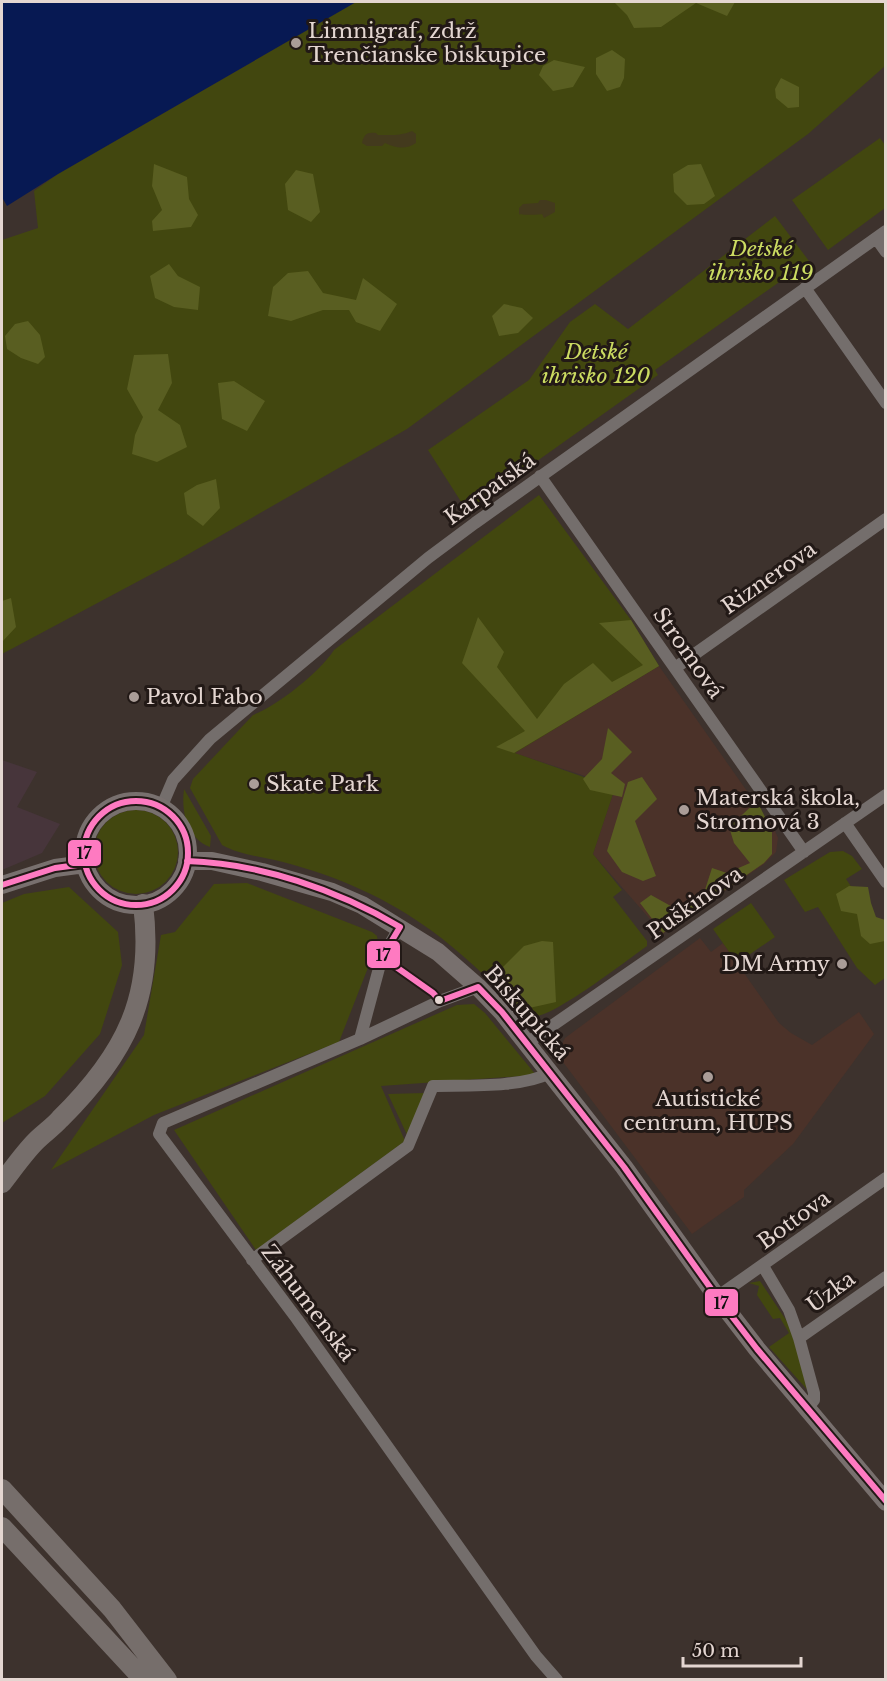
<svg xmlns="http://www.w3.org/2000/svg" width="887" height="1681" viewBox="0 0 887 1681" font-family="'Libre Baskerville',serif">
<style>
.commercial{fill:#47353b}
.built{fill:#4b3229}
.green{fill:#42470f}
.forest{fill:#595e21}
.sand{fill:#433a1d}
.water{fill:#071953}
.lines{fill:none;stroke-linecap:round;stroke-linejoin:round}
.street{stroke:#746e6c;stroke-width:12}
.secondary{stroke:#78706e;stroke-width:18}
.primary{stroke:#766e6b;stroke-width:20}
.bus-1-casing{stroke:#221916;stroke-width:10}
.bus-1{stroke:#fe7ac1;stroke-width:6}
.poi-dot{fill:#aa9d98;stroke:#221916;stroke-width:2}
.bus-dot{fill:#e4d6d1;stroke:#221916;stroke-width:2}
.labels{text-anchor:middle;stroke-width:6;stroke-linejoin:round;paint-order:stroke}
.poi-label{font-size:21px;fill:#e4d6d1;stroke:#221916;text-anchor:start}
.park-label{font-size:21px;font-style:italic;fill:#cbdb61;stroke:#221916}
.street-label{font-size:21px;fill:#e4d6d1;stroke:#221916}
.line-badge{stroke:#221916;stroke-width:2}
.pale-badge-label{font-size:16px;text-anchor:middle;font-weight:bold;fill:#111}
</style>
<rect width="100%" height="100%" fill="#3d322d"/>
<path class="commercial" d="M2,760L37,772L17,807L60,824L42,853L2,870Z"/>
<path class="built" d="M659,666L775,831L778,838L776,852L764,864L663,934L593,854L615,788L582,775L514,753Z
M700,938L711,952L723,943L779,1023L791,1033L812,1045L859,1012L874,1034L793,1144L744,1190V1197L692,1234L557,1054L565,1038Z"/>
<path class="green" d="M356,2H885V66L808,134L407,429L178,560L2,654V240L38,228L34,191L58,174Z
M880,138L885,145V208L828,250L792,200Z
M775,216L809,261L655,370L658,375L467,511L428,450L529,380L570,322L595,304L628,329Z
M539,495L631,620L659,666L515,753L615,788L593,854L622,890L613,897L647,941V946C627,960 552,1019 531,1017C522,1017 513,1004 507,998C483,973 459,951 432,931C387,898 337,876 283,862C263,857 240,855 222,845L190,788L193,779L253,715C277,706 320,672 334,650Z
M184,789L211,836L210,847C187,838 181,812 184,789Z
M94 852a42 42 0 1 1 84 0a42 42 0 1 1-84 0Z
M843,851L852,856L862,869L846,879L885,936V978L875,985L857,968L818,907L805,912L784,880L830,852Z
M247,883L372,932L377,936L378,942L339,1042L154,1115L51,1170L144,1035L161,935L175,932L214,884Z
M69,887L118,932L122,965L100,1034L45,1096L2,1123V903L24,894Z
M751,903L775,937L737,963L713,929Z
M474,1004L485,1013L536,1075L381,1086L405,1141L256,1250L174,1130L457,1005Z
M425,1093L408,1137L388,1094Z
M760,1281L794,1332L812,1395L769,1347L789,1333L780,1318L773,1319L757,1295L759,1286L749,1283Z"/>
<path class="forest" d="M614,2H735L727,16L696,3L661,27L634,28L627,15Z
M612,50L625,59L624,78L620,87L607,91L596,74V58Z
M554,60L585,67L573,87L553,91L539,75L543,66Z
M781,78L799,87V107L788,108L776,98L775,89Z
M154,164L187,177L189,199L198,215L191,227L153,231L152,221L162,210L152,186Z
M701,164L715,196L704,204L687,205L674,192L673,174L688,165Z
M296,170L313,174L320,212L311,222L288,210L285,184Z
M169,264L178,276L200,287L198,310L174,307L155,298L150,276Z
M308,271L323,293L356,300L363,278L397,304L380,331L356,322L349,310H323L291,321L268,316L273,287L288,273Z
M504,304L522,308L533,318L518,333L499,336L492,316Z
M28,321L40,335L45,357L38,364L21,358L7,349L5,336L15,324Z
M168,354L172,383L158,410L180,425L187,447L157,462L132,454L135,435L143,417L127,389L134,355Z
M234,381L265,401L247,431L222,419L218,383Z
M216,479L220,508L203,526L187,514L184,493L197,485Z
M11,598L16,627L2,642V601Z
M478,617L504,652L497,667L537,719L564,684L593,663L612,682L643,665L599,623L631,620L659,666L514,753L496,747L525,731L462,663Z
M608,728L632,752L611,773L625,784L622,797L590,790L583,779L602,759Z
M642,777L657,799L635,821L656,876L643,881L622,872L607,851L628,782Z
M757,801L772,831V854L764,863L663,933L640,903L651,895L678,910L703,896L712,868L727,873L750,863L734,843L729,827Z
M849,886L868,887L871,903L876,917L885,920V941L870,944L861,936L857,914L841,911L836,894Z
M542,941L553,942L556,1002L516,1011L500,998L493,977L524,946Z"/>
<path class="sand" d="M412,131L416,134V143C406,150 395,148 385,143L382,146H367L362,143C364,134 367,132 376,133L378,135C391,135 400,136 412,131Z
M540,200H546L555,203V212L544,218L542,214C539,215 521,215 519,214V208L523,204L538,203Z"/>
<path class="water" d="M2,2H356L58,174L7,206L3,199L2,200Z"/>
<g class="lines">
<path class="street" d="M876,238L886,252
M805,288L886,403
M540,476L804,852
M675,668L886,519
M161,808L173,780L210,739L428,558L475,523L886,231
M845,823L886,882
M478,987L440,1001L360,1039L163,1123L159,1134L297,1319L536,1656L557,1680
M360,1039L382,957L400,927
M527,1043L886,795
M252,1260L408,1146L433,1086C467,1085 521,1088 550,1073
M763,1266L789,1310L799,1338L814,1393V1400L808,1408
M717,1297L886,1178
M799,1338L886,1277"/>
<path class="secondary" d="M84 853a52 52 0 1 1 104 0a52 52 0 1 1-104 0Z
M187,861H212L262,872L332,892L362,905L438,952L478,987L502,1012L624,1167L717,1297L757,1349L886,1502
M2,885L55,868L85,864"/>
<path class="primary" d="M2,1183C13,1169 24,1153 36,1141C44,1133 53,1127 60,1119C125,1055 155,997 143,904
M2,1489L112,1609L167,1680
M2,1527L144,1680"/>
<g class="bus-1-casing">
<path id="bus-1" d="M84 853a52 52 0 1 1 104 0a52 52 0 1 1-104 0Z
M187,861C259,863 338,890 400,927L382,957L433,993L440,1001L478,987L502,1012L624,1167L717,1297L757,1349L886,1501
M2,885L55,868L85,864"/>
</g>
<use href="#bus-1" class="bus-1"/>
</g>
<g class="poi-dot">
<circle cx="296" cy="43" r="6"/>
<circle cx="134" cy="697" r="6"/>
<circle cx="254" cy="784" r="6"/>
<circle cx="684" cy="810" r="6"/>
<circle cx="842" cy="964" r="6"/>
<circle cx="708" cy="1077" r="6"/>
</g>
<circle class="bus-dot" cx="439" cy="1000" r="5"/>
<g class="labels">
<g class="poi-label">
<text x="308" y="38">Limnigraf, zdrž<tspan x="308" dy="24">Trenčianske biskupice</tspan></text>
<text x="146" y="704">Pavol Fabo</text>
<text x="266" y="791">Skate Park</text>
<text x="696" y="805">Materská škola,<tspan x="696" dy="24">Stromová 3</tspan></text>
<text x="830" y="971" text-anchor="end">DM Army</text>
<text x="708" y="1106" text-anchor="middle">Autistické<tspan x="708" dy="24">centrum, HUPS</tspan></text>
</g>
<g class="park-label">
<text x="761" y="256">Detské<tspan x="761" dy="24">ihrisko 119</tspan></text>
<text x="596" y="359">Detské<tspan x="596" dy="24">ihrisko 120</tspan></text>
</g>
<g class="street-label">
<text transform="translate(490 489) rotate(-36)" y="7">Karpatská</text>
<text transform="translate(769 578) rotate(-35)" y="7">Riznerova</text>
<text transform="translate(688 653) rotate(55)" y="7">Stromová</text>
<text transform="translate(695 903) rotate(-35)" y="7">Puškinova</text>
<text transform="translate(527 1013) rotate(49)" y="7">Biskupická</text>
<text transform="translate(794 1220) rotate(-36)" y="7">Bottova</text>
<text transform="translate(831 1292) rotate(-36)" y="7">Úzka</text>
<text transform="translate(308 1303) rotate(53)" y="7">Záhumenská</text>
</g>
</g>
<g class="line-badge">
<rect x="67" y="839" width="35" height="28" rx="6" fill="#fe7ac1"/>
<rect x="366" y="940" width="35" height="29" rx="6" fill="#fe7ac1"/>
<rect x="704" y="1288" width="35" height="29" rx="6" fill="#fe7ac1"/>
</g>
<g class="pale-badge-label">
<text x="84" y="859">17</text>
<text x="383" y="961">17</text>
<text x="721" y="1309">17</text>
</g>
<rect width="887" height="1681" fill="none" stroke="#e4d6d1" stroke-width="6"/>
<path d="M683 1657v9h118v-9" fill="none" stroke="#e4d6d1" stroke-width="3"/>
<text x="692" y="1657" font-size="18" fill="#e4d6d1" stroke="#221916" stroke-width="4.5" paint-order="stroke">50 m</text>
</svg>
